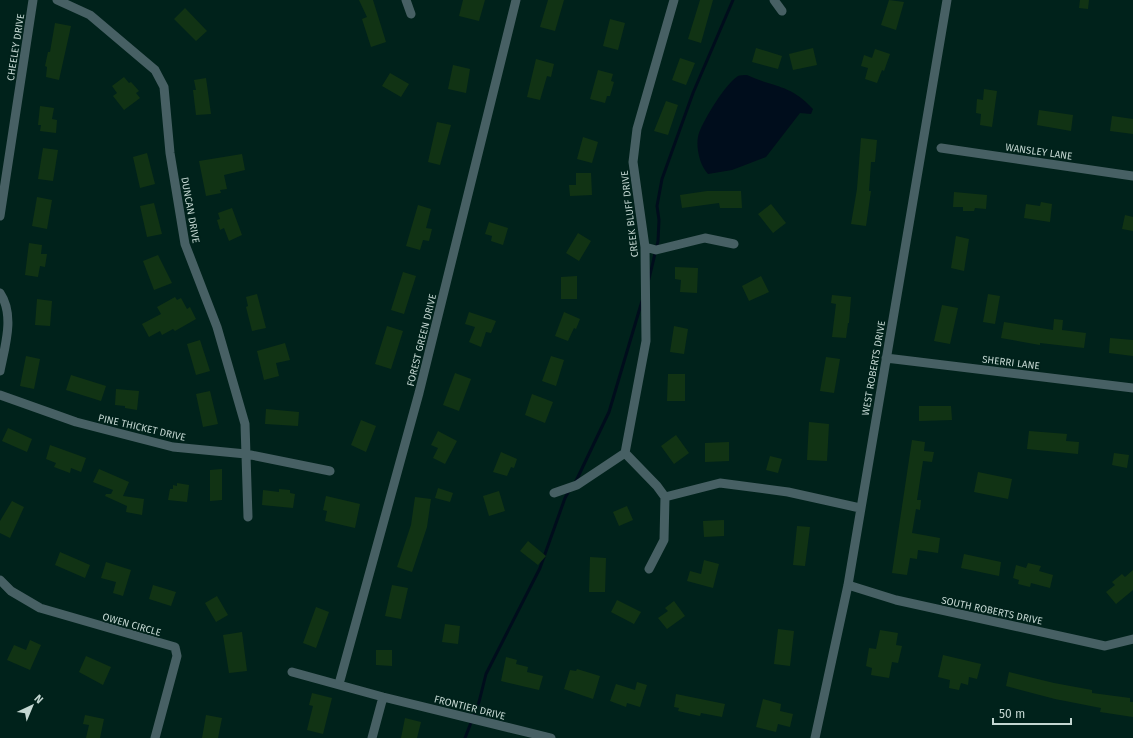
<svg xmlns="http://www.w3.org/2000/svg" width="1133" height="738" viewBox="0 0 1133 738" font-family="'Fira Sans',sans-serif">
<style>
.water{fill:#000d1c}
.lines{fill:none;stroke-linecap:round;stroke-linejoin:round}
.stream{stroke:#000d1c;stroke-width:3}
.building{fill:#113314}
.minor{stroke:#476064;stroke-width:9}
.labels{text-anchor:middle;stroke-width:3.5;stroke-linejoin:round;paint-order:stroke}
.street-label{font-size:10px;fill:#c4d7d2;stroke:#00221b}
</style>
<rect width="100%" height="100%" fill="#00221b"/>
<path class="water" d="M747,75C775,88 790,84 813,109L811,114L800,113L766,157L732,170L708,174C699,165 695,144 699,133C704,119 726,83 738,76C740,75 744,75 747,75Z"/>
<g class="lines">
<path class="stream" d="M649,279L658,241L659,220L657,206L662,179L693,93L733,0
M576,481L609,412L642,301
M465,738L479,702L486,674L540,568L565,498L569,491"/>
</g>
<path class="building" d="M359,0H373L386,42L371,47L362,19L367,17Z
M463,0H485L479,21L459,16Z
M548,0H564L555,31L540,27Z
M700,0H713L701,43L688,39Z
M889,0L904,2L896,30L881,25Z
M1080,0H1089L1088,9L1079,8Z
M185,8L207,31L196,41L174,19Z
M610,19L625,23L618,50L603,46Z
M55,23L71,26L59,80L46,77L47,67L45,66L48,52H50Z
M756,48L782,56L778,69L752,62Z
M813,48L817,65L793,70L789,54Z
M875,49L890,54L884,71L882,70L877,83L865,79L868,68L861,66L864,55L872,58Z
M680,58L695,63L686,85L672,80Z
M536,59L554,64L551,77L547,76L540,100L527,97Z
M453,65L470,69L466,93L448,89Z
M598,70L613,74L611,81L614,82L610,96H607L605,103L590,99Z
M390,73L409,84L401,97L382,86Z
M124,77L129,83L131,82L139,91L136,93L140,98L124,110L113,96L117,93L112,86Z
M206,78L211,114L196,115L193,90H196L194,80Z
M984,89L997,91L992,127L980,125L981,114L976,113L977,99L983,100Z
M666,101L678,105L668,135L654,131Z
M40,106L54,108L52,119L57,120L56,133L40,131L41,125H38Z
M1039,110L1073,115L1071,131L1037,125Z
M1112,116L1133,119V134L1110,131Z
M437,122L451,125L440,165L428,162Z
M583,137L598,142L592,163L577,159Z
M861,138L877,140L875,162H871L869,191H871L866,226L851,224L857,189Z
M43,148L58,150L53,181L38,179Z
M147,153L155,184L140,188L133,157Z
M242,154L245,170L224,175L227,189L220,190L221,193L206,196L199,161Z
M576,173H591L592,195L570,196L569,185H576Z
M707,191H741L742,208H720L719,203L682,208L680,195Z
M954,192L987,195L986,209L975,208L974,211H963V207H953Z
M37,197L52,200L47,229L32,226Z
M1041,202L1052,204L1050,222L1024,218L1026,204L1040,206Z
M154,203L162,234L147,237L140,206Z
M771,204L786,223L773,233L758,214Z
M418,205L431,209L426,228L432,229L429,241L423,240L420,250L406,246Z
M232,208L242,235L229,241L224,228L220,230L217,220L220,219L218,213Z
M1125,215L1133,217V231L1122,229Z
M489,222L508,228L503,245L491,241L492,236L485,234Z
M578,233L591,241L579,261L566,253Z
M956,236L969,239L964,271L951,268Z
M29,243L42,245L41,254H47L45,267L40,266L38,277L25,275Z
M158,255L172,283L154,290L143,261Z
M675,267L698,268L697,293L680,292L681,280L675,279Z
M403,272L416,276L404,314L391,310Z
M577,276V299H561V277Z
M761,276L769,292L749,301L742,286Z
M257,294L266,328L252,331L246,307L248,306L246,297Z
M988,294L1000,296L995,324L983,322Z
M832,295L851,297L849,323H848L846,338L832,337L836,304L831,303Z
M175,297L177,300L181,298L187,309L190,307L196,319L175,331L173,329L162,335L160,331L149,337L142,324L161,314L157,307Z
M37,299L52,301L50,326L35,325Z
M942,305L958,308L950,344L934,341Z
M469,312L496,321L491,333L486,332L481,347L469,342L475,327L465,324Z
M564,312L580,319L576,329L574,328L568,341L555,336Z
M1054,319L1063,320L1062,330L1086,333L1084,348L1040,343V345L1001,338L1004,322L1053,330Z
M387,326L403,331L391,369L375,364Z
M674,326L688,329L684,354L670,352Z
M1110,338L1133,340V356L1109,353Z
M200,340L210,371L196,375L187,344Z
M285,343L290,360L276,363L279,376L264,380L257,351Z
M26,356L40,359L34,389L20,386Z
M551,356L564,360L556,386L542,381Z
M826,357L840,359L834,393L820,391Z
M455,373L471,379L459,411L443,405Z
M668,374H685V401H667Z
M71,375L106,386L101,401L66,390Z
M116,389L139,391L137,410L125,408V406L115,405Z
M210,391L218,424L203,427L196,394Z
M532,394L553,402L545,423L525,415Z
M919,406H951L952,420L919,421Z
M266,409L299,412L298,426L265,424Z
M361,420L376,426L366,452L351,445Z
M809,422L829,424L827,461L807,460Z
M8,428L32,439L27,452L2,441Z
M438,431L457,441L445,464L433,458L438,448L431,445Z
M1029,431L1067,434L1066,441L1079,442L1078,454L1027,449Z
M676,435L689,453L674,464L661,446Z
M912,440L925,442L924,451L934,452L932,462L923,461L917,500H921L920,510L916,509L912,533L940,538L938,553L918,550L917,559L910,558L907,575L892,573Z
M729,442V461L705,462V443Z
M50,445L86,458L81,472L71,468L70,473L54,467L56,463L46,459Z
M501,452L517,459L514,468L511,467L507,476L493,472Z
M1114,453L1129,455L1127,468L1112,465Z
M770,456L782,459L778,473L766,470Z
M99,469L129,482L123,496L144,499L142,515L126,512L127,506L105,496L106,494H111L113,490L93,482Z
M222,469V500L210,501V470Z
M978,472L1012,479L1008,499L974,492Z
M177,483L189,485L187,502L168,500L170,489H173V485L177,486Z
M438,488L453,493L450,502L435,498Z
M279,489L290,490V493L295,494L293,508L262,505L263,490L279,492Z
M499,491L505,511L489,516L483,496Z
M326,496L360,504L355,528L325,521L327,511L323,510Z
M415,497L431,499L427,527L412,572L397,567L411,525Z
M12,501L24,507L10,538L0,533V521Z
M627,506L633,520L619,526L613,512Z
M724,520V536L704,537L703,521Z
M797,526L810,527L805,566L793,565Z
M528,541L546,556L538,565L520,551Z
M60,552L90,565L85,578L55,565Z
M964,554L1001,562L999,576L961,568Z
M590,557L606,558L605,592H589Z
M704,560L719,564L713,588L687,581L690,571L701,574Z
M106,562L131,570L123,596L113,593L116,582L101,578Z
M1028,563L1041,566L1039,571L1053,575L1050,588L1031,583L1030,587L1018,584L1019,580L1013,578L1016,565L1026,568Z
M1133,570V590L1116,604L1106,592L1115,585L1112,582L1122,574L1125,577Z
M153,585L176,592L171,606L149,599Z
M392,585L408,588L401,619L385,616Z
M217,596L228,615L216,622L205,603Z
M617,600L641,612L634,624L611,612Z
M674,601L685,616L667,629L658,618L668,611L665,608Z
M316,607L329,612L316,648L303,643Z
M445,624L460,626L458,644L442,642Z
M778,629L794,631L790,666L774,664Z
M880,630L898,633L896,645L902,646L898,663L892,662L889,678L871,675L872,668L866,666L869,648L876,649Z
M242,632L247,671L229,673L223,635Z
M30,640L41,645L30,670L7,660L14,645L26,650Z
M376,650H392V666L376,665Z
M943,655L981,664L977,679L969,677L968,685L961,683L959,690L949,688L950,680L938,677Z
M86,656L111,667L103,685L79,672Z
M506,657L517,660L516,664L528,667L527,672L543,676L539,690L501,681Z
M577,669L600,676L593,699L564,689L570,670L576,671Z
M1009,672L1054,683L1092,690V693L1130,698V702H1133V717L1100,712L1101,708L1055,699L1006,686Z
M637,682L647,685L640,707L627,703L626,707L610,701L616,684L635,690Z
M312,693L332,698L323,734L307,730L313,706L309,705Z
M676,694L725,704L722,717L701,713L700,716L678,711L679,708L674,707Z
M763,699L781,704L780,711L793,714L790,727L778,724L776,732L756,727Z
M85,715L104,719L100,738H86L89,725L83,724Z
M206,715L222,718L218,738H202Z
M405,718L421,722L417,738H401Z"/>
<g class="lines">
<path class="minor" d="M57,0L90,15L155,70L164,87L170,153L185,244L217,327L245,424L248,517
M406,0L411,14
M774,0L782,11
M941,148L1133,176
M0,216L33,0
M645,247L656,250L705,238L734,244
M0,293C15,315 5,346 0,371
M886,358L1133,388
M0,395L76,422L173,447L246,454L330,471
M625,453L646,341L645,247L633,162L637,129L674,0
M625,453L657,486L665,497L664,540L649,569
M554,493L577,485L625,453
M665,497L720,483L788,492L860,508
M0,580L11,591L40,608L175,647L177,656L155,738
M848,585L896,600L1105,646L1133,639
M292,672L383,697L551,738
M339,684L419,393L516,0
M372,738L383,697
M815,738L848,585L947,0"/>
</g>
<g class="labels">
<g class="street-label">
<text transform="translate(15 47) rotate(-81)" y="4">CHEELEY DRIVE</text>
<text transform="translate(1039 151) rotate(8)" y="4">WANSLEY LANE</text>
<text transform="translate(191 210) rotate(80)" y="4">DUNCAN DRIVE</text>
<text transform="translate(629 214) rotate(-97)" y="4">CREEK BLUFF DRIVE</text>
<text transform="translate(421 340) rotate(-76)" y="4">FOREST GREEN DRIVE</text>
<text transform="translate(1011 362) rotate(7)" y="4">SHERRI LANE</text>
<text transform="translate(873 368) rotate(-80)" y="4">WEST ROBERTS DRIVE</text>
<text transform="translate(142 427) rotate(13)" y="4">PINE THICKET DRIVE</text>
<text transform="translate(992 610) rotate(12)" y="4">SOUTH ROBERTS DRIVE</text>
<text transform="translate(132 624) rotate(16)" y="4">OWEN CIRCLE</text>
<text transform="translate(470 707) rotate(14)" y="4">FRONTIER DRIVE</text>
</g>
</g>
<g transform="translate(32 706) rotate(44)" stroke="#00221b" stroke-width="3" paint-order="stroke">
<path d="M0-3L7 15L0 10L-7 15Z" fill="#c4d7d2"/>
<text y="-6" font-size="11" font-weight="bold" text-anchor="middle" fill="#c4d7d2">N</text>
</g>
<path d="M993 718v6h78v-6" fill="none" stroke="#c4d7d2" stroke-width="2"/>
<text x="999" y="718" font-size="12" fill="#c4d7d2" stroke="#00221b" stroke-width="3" paint-order="stroke">50 m</text>
</svg>
